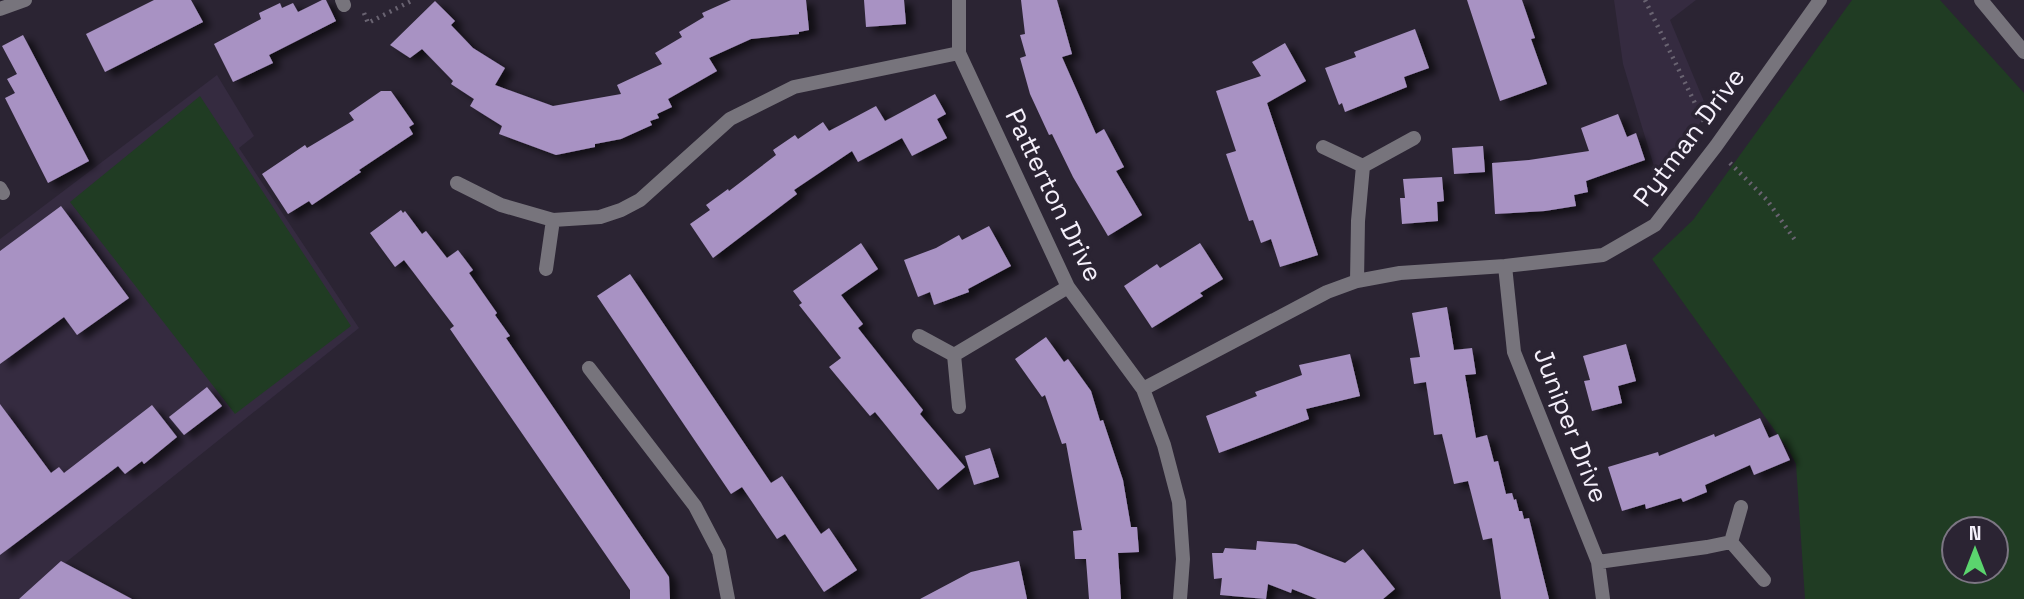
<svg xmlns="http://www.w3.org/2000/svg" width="2024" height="599" viewBox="0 0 2024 599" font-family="'Space Grotesk',sans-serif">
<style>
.built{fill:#352b40}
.green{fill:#203c23;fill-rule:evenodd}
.building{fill:#a892c3;filter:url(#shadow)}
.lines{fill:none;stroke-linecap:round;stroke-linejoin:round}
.path{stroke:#696371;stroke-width:4.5;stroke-dasharray:2 5;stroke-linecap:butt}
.street{stroke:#77747c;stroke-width:14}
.labels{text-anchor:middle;stroke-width:7;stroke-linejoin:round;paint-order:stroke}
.street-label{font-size:26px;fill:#f5f0fb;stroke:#2b2433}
</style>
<defs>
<filter id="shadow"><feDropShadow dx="8" dy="4.5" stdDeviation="3.5" flood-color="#0009"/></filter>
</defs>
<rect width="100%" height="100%" fill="#2b2433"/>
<path class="built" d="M1614,0H1696L1670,20L1708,111L1659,183L1623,64Z
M217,75L254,136L239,148L359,328L20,599H0V239Z"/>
<path class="green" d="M1852,0H1940L2024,93V599H1805L1796,464L1788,449L1652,259L1693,220ZM1954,529H1996V571H1954Z
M200,96L351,326L235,414L70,202Z"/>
<path class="building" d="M154,0H191L203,22L105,72L86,34Z
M322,0H326L336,21L269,55L273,63L233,82L214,44L261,19L259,13L280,3L282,8L293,3L298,12Z
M731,0H806L809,30L799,32V34L751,39L709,58L717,71L668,99L672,107L657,114L659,118L650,121L652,125L621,139L595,144V147L556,155L499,134L502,126L470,106L474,99L451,84L453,81L422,49L410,58L390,45L435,1L455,21L451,25L473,48L505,68L495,85L553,106L621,94L617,85L662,64L655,53L682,37L679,32L704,17L702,13Z
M864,0H904L906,24L866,27Z
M1021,0H1057L1072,54L1062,57L1096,134L1104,129L1124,167L1116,171L1142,215L1108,236L1073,177L1052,134L1049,135L1030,94L1020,58L1026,56L1020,35L1025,34Z
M1467,0H1522L1535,38L1531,39L1547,84L1500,101Z
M1415,29L1429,68L1404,77L1407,87L1345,112L1342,103L1339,105L1325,68L1356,57L1354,52Z
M23,35L89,161L48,183L5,98L15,93L7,79L17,74L2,46Z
M1285,43L1306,81L1267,103L1318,255L1280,267L1271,239L1261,243L1253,220L1249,221L1226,154L1236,151L1216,91L1261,76L1252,62Z
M381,91H391L414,124L409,127L413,134L359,170L361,172L312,205L309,201L288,214L262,174L305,145L307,148L354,120L349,113Z
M935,94L946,114L937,119L947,138L912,156L902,138L858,162L852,151L794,190L797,194L713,258L690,224L710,210L706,205L728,189L729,191L776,155L773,150L795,135L798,139L823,122L829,131L876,106L885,121Z
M1618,114L1627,137L1636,133L1645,160L1586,181L1588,192L1574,195L1576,206L1545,211L1495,214L1492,163L1529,160L1589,151L1581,128Z
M1483,146L1485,172L1454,174L1452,148Z
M1442,177L1444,201L1437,202L1438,221L1402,224L1400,198H1405L1403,179Z
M61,206L129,298L77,335L64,317L0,364V251Z
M401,210L403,213L405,211L422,234L426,231L447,258L458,250L473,270L469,273L497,313L495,315L510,336L506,338L669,577L670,599H630V590L450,329L454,326L404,260L395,267L370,233Z
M989,226L1011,266L968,289L969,292L934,305L930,292L918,297L904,260L936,248L959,235L962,240Z
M861,243L878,269L841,295L863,324L858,328L923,410L920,414L965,467L938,490L875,412L870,416L829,367L841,358L799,305L802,303L793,291Z
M1200,243L1223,279L1200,293L1203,296L1152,328L1124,286L1157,264L1160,268Z
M630,274L771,483L782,476L821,534L829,528L857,570L824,592L785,534L777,539L742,487L731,494L597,296Z
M1447,307L1454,350L1472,348L1476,374L1465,375L1476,438L1487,435L1494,462L1498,461L1506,494L1512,493L1514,500L1516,499L1519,511H1522L1524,519L1529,518L1549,599H1501L1492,538L1483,540L1468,481L1454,484L1442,434L1434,435L1426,382L1414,384L1410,358L1420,357L1412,313Z
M1046,337L1064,362L1068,359L1091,391L1100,421L1103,420L1123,480L1131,527H1137L1139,552L1118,553L1121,599H1089L1086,559H1075L1073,531L1082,530L1066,443L1062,444L1045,395L1042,397L1015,359Z
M1626,344L1636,381L1618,386L1622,403L1592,411L1584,381L1590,380L1583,356Z
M1350,354L1360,396L1306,409L1309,419L1219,453L1206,416L1257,396L1255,392L1302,375L1299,365Z
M207,387L222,406L184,435L169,417Z
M0,404L51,473L59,467L64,473L152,405L177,437L144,464L142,461L125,474L118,466L0,555Z
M1760,418L1769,438L1778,434L1790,460L1754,475L1750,465L1705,485L1707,492L1683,502L1681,498L1646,509L1645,504L1622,511L1608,467L1658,452L1659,456L1714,434L1715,437Z
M990,448L999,477L974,485L965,456Z
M1257,541L1296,544L1345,563L1363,549L1395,589L1383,599H1317L1292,589L1291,593L1268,584L1266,599L1220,595L1222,578L1214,579L1212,553H1223L1225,548L1256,550Z
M61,561L132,599H19Z
M1019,561L1027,599H920L971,572Z"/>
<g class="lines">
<path class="path" d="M1645,0L1705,124
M364,13L368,23L413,0
M1730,163L1767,200L1795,240"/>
<path class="street" d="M342,0L344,5
M959,0V53L1068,287L1143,389L1164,445L1179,502L1183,559L1180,599
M1981,0L2024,52
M0,9L25,0
M1323,147L1363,166L1414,138
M457,183L501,205L553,220L600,217L621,210L640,200L730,119L794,87L959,53
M0,188L3,193
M1505,266L1514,352L1598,562L1603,599
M546,269L553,220
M1357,281L1358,221L1363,166
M919,336L954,355L959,407
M954,355L1068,287
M589,368L695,506L719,552L728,599
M1143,389L1327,292L1357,281L1400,273L1505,266L1603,255L1655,225L1716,146L1820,0
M1741,507L1731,542L1764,580
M1598,562L1707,547L1731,542"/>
</g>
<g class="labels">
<g class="street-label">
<text transform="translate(1689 137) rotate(-53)" y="9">Pytman Drive</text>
<text transform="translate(1054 195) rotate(64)" y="9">Patterton Drive</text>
<text transform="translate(1571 425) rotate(69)" y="9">Juniper Drive</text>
</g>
</g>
<g transform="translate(1975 550)"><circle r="33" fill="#2b2433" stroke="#7c7683" stroke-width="2"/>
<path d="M0-5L12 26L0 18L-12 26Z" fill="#5bd56e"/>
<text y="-10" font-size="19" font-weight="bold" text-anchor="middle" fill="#f5f0fb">N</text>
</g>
</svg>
